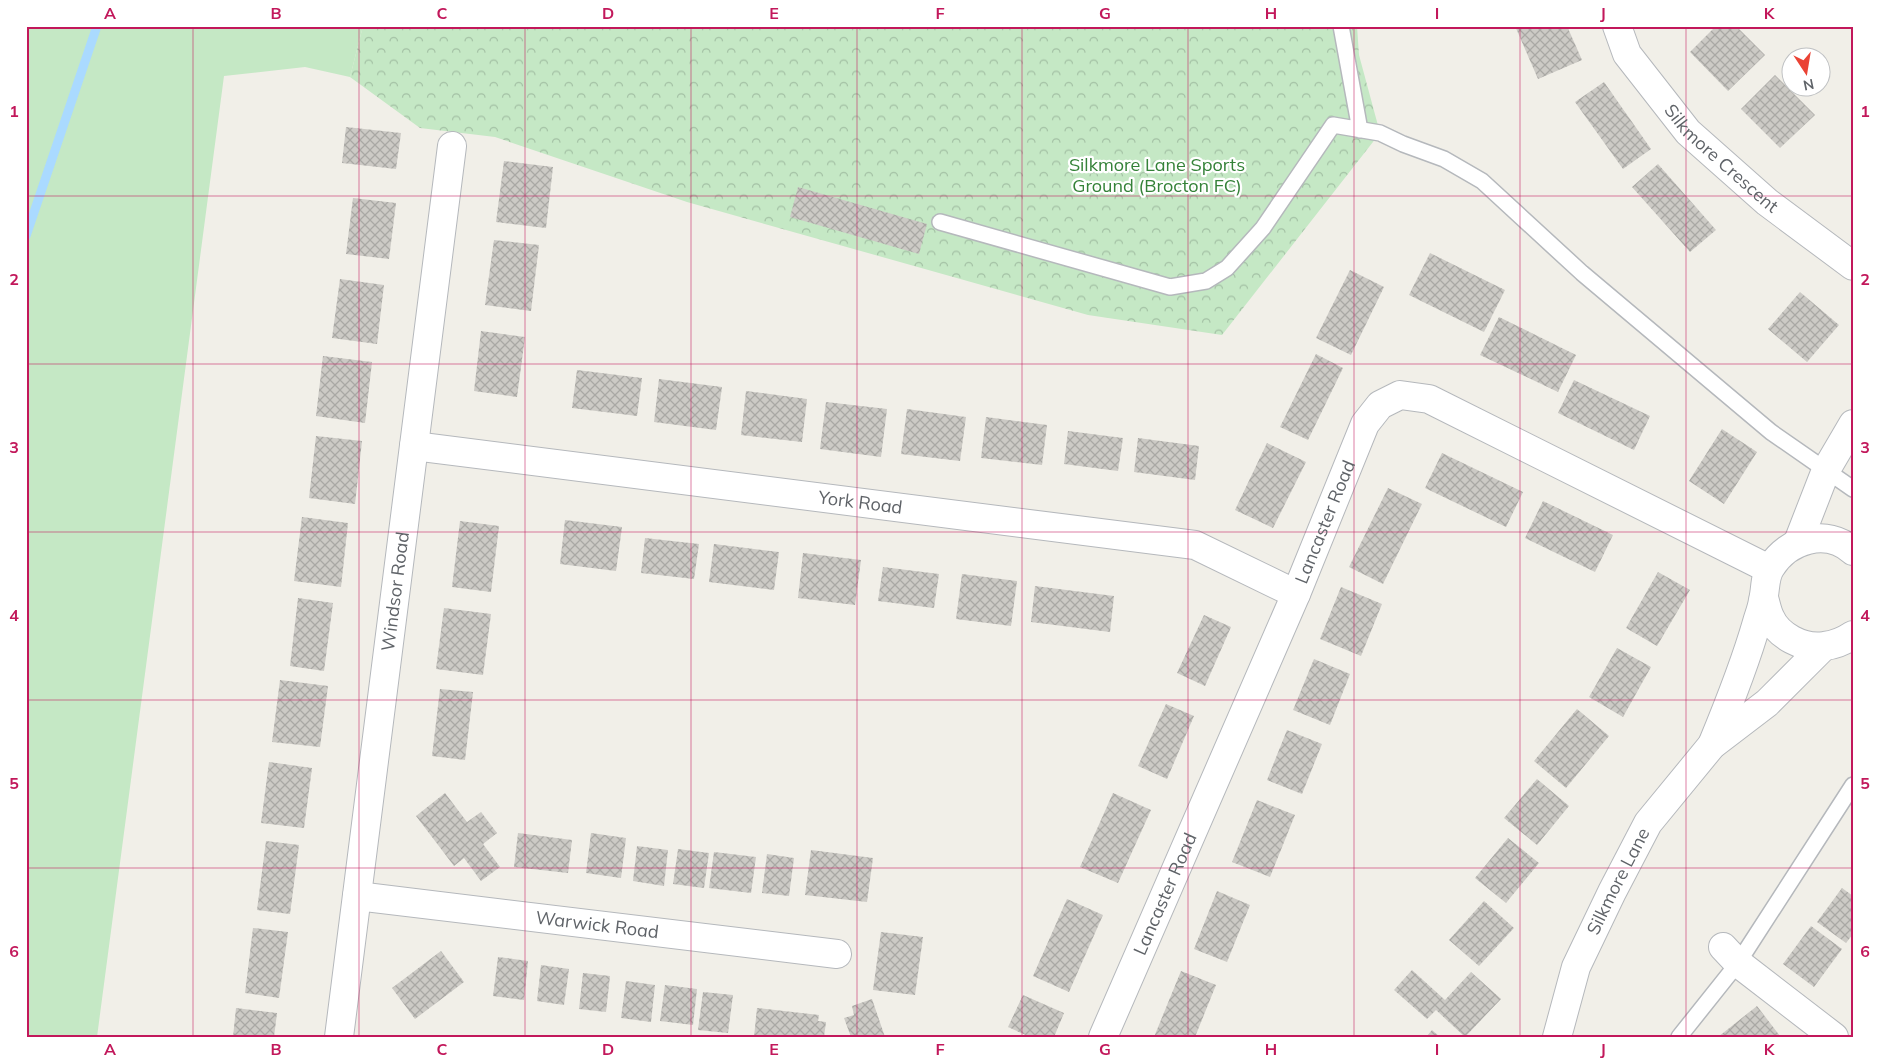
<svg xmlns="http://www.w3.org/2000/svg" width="1879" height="1063" viewBox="0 0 1879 1063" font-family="Mulish,sans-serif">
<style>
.grass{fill:#c5e8c5}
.forest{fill:url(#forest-crowns)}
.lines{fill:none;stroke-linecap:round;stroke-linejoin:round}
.stream{stroke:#aadaff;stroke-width:9}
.building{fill:url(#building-cross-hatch)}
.service-casing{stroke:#b5b8bc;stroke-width:18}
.minor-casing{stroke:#b5b8bc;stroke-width:30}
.tertiary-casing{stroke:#b5b8bc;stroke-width:30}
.service{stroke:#fff;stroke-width:15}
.minor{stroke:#fff;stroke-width:28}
.tertiary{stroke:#fff;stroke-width:28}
.grid{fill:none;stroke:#c2185b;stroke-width:1;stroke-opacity:0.55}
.labels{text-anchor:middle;stroke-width:4.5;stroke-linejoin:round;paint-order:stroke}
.street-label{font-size:18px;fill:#5f6368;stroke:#fff}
.park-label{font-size:18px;fill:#348238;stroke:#fff}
.neatline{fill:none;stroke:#c2185b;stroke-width:2}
.grid-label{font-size:16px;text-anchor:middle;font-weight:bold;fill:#c2185b}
</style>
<defs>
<pattern id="forest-crowns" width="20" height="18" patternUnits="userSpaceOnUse" patternTransform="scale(1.25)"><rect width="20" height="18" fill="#c5e8c5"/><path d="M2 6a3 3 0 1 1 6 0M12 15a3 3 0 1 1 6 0" fill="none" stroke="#a3c0a4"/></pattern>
<pattern id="building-cross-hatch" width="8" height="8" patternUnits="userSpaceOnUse" patternTransform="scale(1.25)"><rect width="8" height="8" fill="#cccac5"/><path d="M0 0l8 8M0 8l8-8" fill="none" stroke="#a9a8a4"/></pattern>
</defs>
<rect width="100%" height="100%" fill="#f1efe8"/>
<path class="grass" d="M26,26H363L350,77L305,67L224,76L97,1037H26Z"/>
<path class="forest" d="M363,26H1357L1359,55L1380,133L1222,335L1088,315L687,202L495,137L420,128L350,77Z"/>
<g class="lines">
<path class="stream" d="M26,236L97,26"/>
</g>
<path class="building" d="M1515,26H1567L1582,60L1538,79Z
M1716,26H1736L1765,55L1728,91L1690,52Z
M1775,75L1815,115L1780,148L1741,109Z
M1604,82L1651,149L1623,169L1575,102Z
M346,127L401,133L396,169L342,163Z
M504,161L553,167L546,228L496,222Z
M1658,164L1716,230L1690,252L1632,187Z
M798,187L927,224L919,254L790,217Z
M353,198L396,203L389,259L346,254Z
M494,240L539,245L531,311L485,305Z
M1430,253L1505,290L1484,332L1409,295Z
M1350,270L1384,287L1351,355L1316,338Z
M340,279L384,285L377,344L332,338Z
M1800,292L1839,325L1807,362L1768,329Z
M1499,317L1576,355L1558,392L1480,355Z
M481,331L525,337L517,397L474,391Z
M1316,354L1343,368L1308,440L1280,427Z
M323,356L372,362L365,423L316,416Z
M577,370L642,378L637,416L572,408Z
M659,379L722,387L716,430L654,422Z
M1574,380L1650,416L1634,450L1558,413Z
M746,391L807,399L802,442L741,435Z
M826,402L887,409L881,457L820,449Z
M907,409L966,417L960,461L901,454Z
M986,417L1047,425L1042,465L981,458Z
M1722,429L1757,452L1724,504L1689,481Z
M1068,431L1123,438L1118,471L1064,464Z
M316,436L362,441L355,504L309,498Z
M1138,438L1199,446L1195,480L1134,472Z
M1267,443L1306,462L1273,528L1235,510Z
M1442,453L1523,492L1506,527L1425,488Z
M1388,488L1422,504L1383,584L1349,567Z
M1543,501L1613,535L1595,572L1525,538Z
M302,517L348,523L341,587L294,581Z
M565,520L622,527L616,571L560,564Z
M460,521L499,526L491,592L452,587Z
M645,538L699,544L694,579L641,573Z
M714,544L779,552L774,590L709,582Z
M803,553L861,560L855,605L798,598Z
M883,567L939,574L934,608L878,601Z
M1658,572L1690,590L1657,646L1626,628Z
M962,574L1017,581L1011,626L956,619Z
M1035,586L1114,596L1110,632L1031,622Z
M1341,587L1382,604L1361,656L1320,639Z
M298,598L333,603L324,671L290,666Z
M444,608L491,614L483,675L436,669Z
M1204,615L1231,627L1205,686L1177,673Z
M1617,648L1651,667L1623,717L1589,697Z
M1314,659L1350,674L1330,725L1293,710Z
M280,680L328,686L320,747L272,742Z
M440,689L473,692L465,760L432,756Z
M1166,704L1194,716L1167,779L1138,766Z
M1577,709L1609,736L1566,788L1534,761Z
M1287,730L1322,744L1302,794L1267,780Z
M269,762L312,768L304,828L261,823Z
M1537,779L1569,806L1537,845L1504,818Z
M445,793L467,822L481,812L497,833L483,844L500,867L481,881L464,858L454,866L416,816Z
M1113,793L1151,810L1118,883L1080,867Z
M1257,800L1295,815L1270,877L1232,862Z
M518,833L572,840L568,873L514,867Z
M591,833L626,838L621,878L586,873Z
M1508,838L1539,863L1506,903L1475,878Z
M266,841L299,845L290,914L257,910Z
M637,846L668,850L664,886L633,881Z
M678,849L709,853L704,888L673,884Z
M811,850L873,858L867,902L805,895Z
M714,852L756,857L751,893L709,888Z
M767,854L794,858L789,896L762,893Z
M1842,888L1853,896V934L1846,943L1817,922Z
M1217,891L1250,905L1227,962L1194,949Z
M1067,899L1103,915L1069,992L1033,976Z
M1484,901L1514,928L1479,966L1449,940Z
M1811,926L1842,949L1814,987L1783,964Z
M253,928L288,932L279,998L245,993Z
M881,932L923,937L915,995L873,990Z
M441,951L464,982L415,1019L392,988Z
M498,957L528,961L524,1000L493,996Z
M541,965L569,969L564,1005L537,1001Z
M1412,970L1445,1000L1471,972L1501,999L1465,1037L1436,1010L1427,1019L1394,990Z
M1181,971L1216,985L1195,1037H1154Z
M583,973L610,976L606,1012L579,1009Z
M626,981L655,985L651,1022L621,1018Z
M665,985L697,989L693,1025L660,1021Z
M703,992L733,995L728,1033L698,1030Z
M1023,995L1064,1013L1054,1037H1030L1008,1027Z
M872,999L885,1037H851L844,1018L854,1015L852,1006Z
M1757,1006L1780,1036L1718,1037Z
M236,1008L277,1013L274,1037H233Z
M757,1008L819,1015L818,1021L826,1022L824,1037H754Z
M1432,1030L1440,1037H1426Z"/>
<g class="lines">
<g class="service-casing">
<path id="service" d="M1341,26L1360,130
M940,222L1170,287L1206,281L1227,268L1263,228L1333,125L1380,133L1403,144L1444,159L1482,181L1582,273L1771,432L1853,489
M1679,1037L1738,963L1853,785"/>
</g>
<g class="minor-casing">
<g id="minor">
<path id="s1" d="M1617,26L1627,54L1688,132L1767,202L1853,266"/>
<path id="s2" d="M414,446L1195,545L1296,594"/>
<path id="s3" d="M357,896L837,954"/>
<path d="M1723,947L1738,963L1834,1037"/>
<path id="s4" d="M339,1037L452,146"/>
<path id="s5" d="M1103,1037L1296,594L1365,424L1380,405L1400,395L1429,399L1769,569"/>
</g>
</g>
<g class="tertiary-casing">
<g id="tertiary">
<path d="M1798,542L1826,470L1853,424"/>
<path d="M1764,598C1766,604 1767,611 1770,617C1778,636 1803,649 1824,646C1835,645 1844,641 1853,635"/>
<path d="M1712,745C1729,704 1745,664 1757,622C1759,615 1762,608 1763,600C1766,589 1764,577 1771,567C1788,540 1826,527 1853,551"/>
<path id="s6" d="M1557,1037L1576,967L1612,892L1648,823L1712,745L1767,703L1823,647"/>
</g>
</g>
<use href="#service" class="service"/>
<use href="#minor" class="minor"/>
<use href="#tertiary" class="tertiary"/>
</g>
<path class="grid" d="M193,26V1037M359,26V1037M525,26V1037M691,26V1037M857,26V1037M1022,26V1037M1188,26V1037M1354,26V1037M1520,26V1037M1686,26V1037M26,196H1853M26,364H1853M26,532H1853M26,700H1853M26,868H1853"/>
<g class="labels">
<g class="street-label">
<text dy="6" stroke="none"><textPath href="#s1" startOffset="171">Silkmore Crescent</textPath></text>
<text dy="6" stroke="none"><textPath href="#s2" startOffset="450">York Road</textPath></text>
<text dy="6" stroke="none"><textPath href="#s5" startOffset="561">Lancaster Road</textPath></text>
<text dy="6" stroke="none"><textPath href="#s4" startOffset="449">Windsor Road</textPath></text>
<text dy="6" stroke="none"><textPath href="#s6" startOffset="168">Silkmore Lane</textPath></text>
<text dy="6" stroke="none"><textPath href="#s5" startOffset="156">Lancaster Road</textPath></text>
<text dy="6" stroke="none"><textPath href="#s3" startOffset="242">Warwick Road</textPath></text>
</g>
<g class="park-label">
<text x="1157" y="171">Silkmore Lane Sports<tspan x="1157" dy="21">Ground (Brocton FC)</tspan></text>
</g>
</g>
<rect width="1879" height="1063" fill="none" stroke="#ffffff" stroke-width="55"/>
<g transform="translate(1806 72) rotate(168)"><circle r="24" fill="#ffffff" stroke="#bfc1c3"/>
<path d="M0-4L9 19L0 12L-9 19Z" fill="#ea4335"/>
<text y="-8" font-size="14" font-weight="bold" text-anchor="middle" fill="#5f6368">N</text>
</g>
<rect x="28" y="28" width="1824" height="1008" class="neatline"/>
<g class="grid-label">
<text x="110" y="19">A</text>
<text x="276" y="19">B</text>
<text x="442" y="19">C</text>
<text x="608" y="19">D</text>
<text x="774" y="19">E</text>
<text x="940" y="19">F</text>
<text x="1105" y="19">G</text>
<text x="1271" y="19">H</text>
<text x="1437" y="19">I</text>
<text x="1603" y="19">J</text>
<text x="1769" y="19">K</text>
<text x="14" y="117">1</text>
<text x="1865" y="117">1</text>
<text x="14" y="285">2</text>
<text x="1865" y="285">2</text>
<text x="14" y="453">3</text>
<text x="1865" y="453">3</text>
<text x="14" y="621">4</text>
<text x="1865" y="621">4</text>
<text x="14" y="789">5</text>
<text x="1865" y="789">5</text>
<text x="14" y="957">6</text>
<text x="1865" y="957">6</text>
<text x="110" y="1055">A</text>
<text x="276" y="1055">B</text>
<text x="442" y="1055">C</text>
<text x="608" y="1055">D</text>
<text x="774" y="1055">E</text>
<text x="940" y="1055">F</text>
<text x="1105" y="1055">G</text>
<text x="1271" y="1055">H</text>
<text x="1437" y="1055">I</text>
<text x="1603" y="1055">J</text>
<text x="1769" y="1055">K</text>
</g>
</svg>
